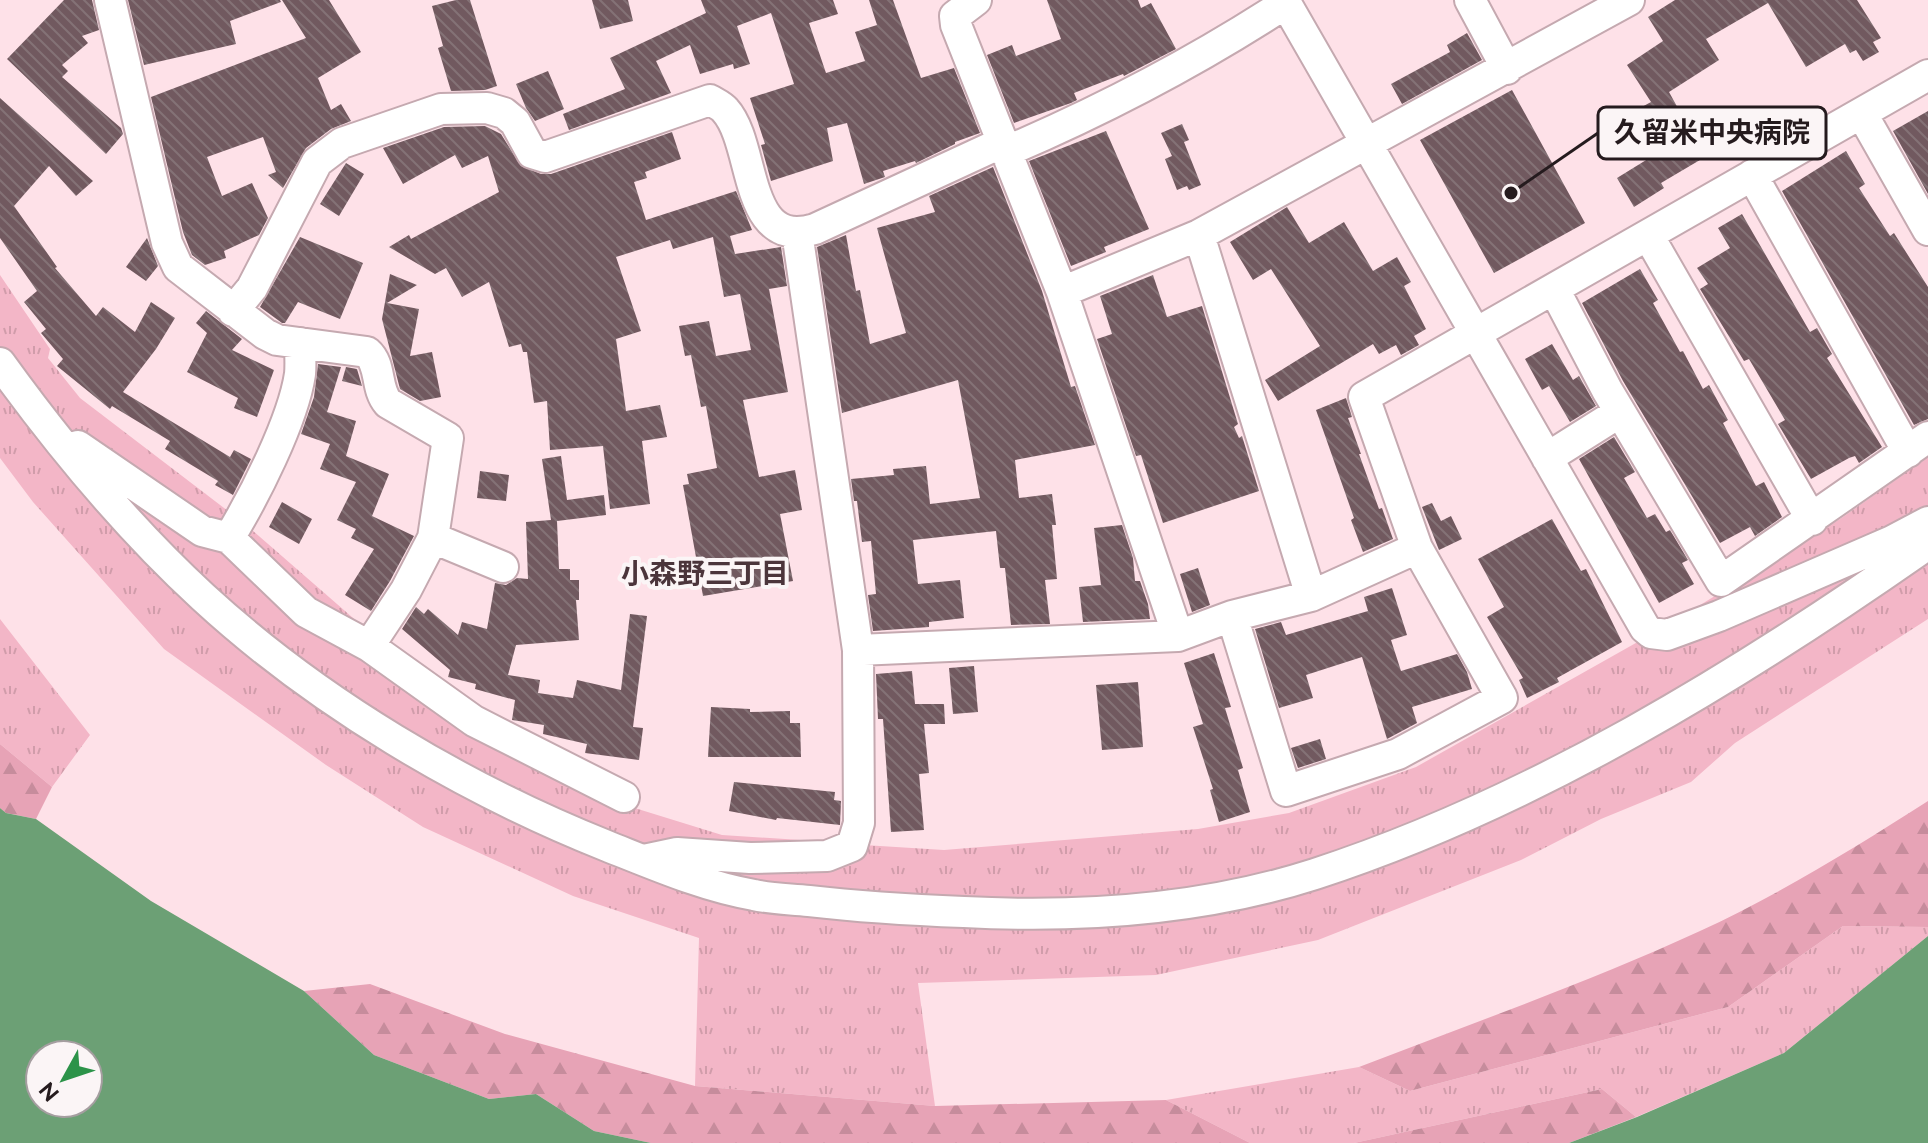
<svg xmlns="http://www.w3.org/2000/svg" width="1928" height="1143" viewBox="0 0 1928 1143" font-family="Raleway,'Noto Sans JP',sans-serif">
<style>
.grass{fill:url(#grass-tufts)}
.forest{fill:url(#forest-firs)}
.water{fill:#6ca075;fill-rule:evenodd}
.building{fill:url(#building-back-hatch)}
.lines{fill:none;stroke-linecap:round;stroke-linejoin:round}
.minor-casing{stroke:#c5a9b0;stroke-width:34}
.minor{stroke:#fff;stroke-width:30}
.labels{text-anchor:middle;stroke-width:8;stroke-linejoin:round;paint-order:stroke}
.neighbourhood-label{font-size:28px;font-weight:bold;fill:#4b353b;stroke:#fbf5f6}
.leader{fill:none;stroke:#251b1e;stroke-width:3}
.callout-dot{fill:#251b1e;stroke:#fbf5f6;stroke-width:3}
.callout{fill:#fbf5f6;stroke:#251b1e;stroke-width:3}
.callout-label{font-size:28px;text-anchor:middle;font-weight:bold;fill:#251b1e}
</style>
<defs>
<pattern id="grass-tufts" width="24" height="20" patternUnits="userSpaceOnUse" patternTransform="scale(2)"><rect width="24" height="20" fill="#f3b6c7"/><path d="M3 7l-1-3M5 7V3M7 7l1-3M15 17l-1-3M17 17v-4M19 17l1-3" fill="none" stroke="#d09caa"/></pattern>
<pattern id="forest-firs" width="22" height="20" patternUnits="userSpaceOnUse" patternTransform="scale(2)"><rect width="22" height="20" fill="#e7a3b6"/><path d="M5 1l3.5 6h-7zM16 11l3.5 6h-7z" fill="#c68c9c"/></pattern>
<pattern id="building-back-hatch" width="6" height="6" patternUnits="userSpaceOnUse" patternTransform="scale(2)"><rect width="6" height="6" fill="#71595f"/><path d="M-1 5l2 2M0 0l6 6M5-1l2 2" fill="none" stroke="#847276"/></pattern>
</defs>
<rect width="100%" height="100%" fill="#fee1e8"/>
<path class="grass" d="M0,275L50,349L48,358L80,398L245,524L368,631L357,650L625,805L722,835L816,841L849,857L864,845L944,850L1198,829L1289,813L1416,767L1666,626L1840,519L1928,457V619L1735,743L1691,782L1601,819L1521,860L1318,940L1156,975L918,983L935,1106L695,1086L699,938L573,896L423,827L326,765L164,649L33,502L0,458Z
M0,619L90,735L52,787L0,744Z
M1843,926L1928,927V936L1784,1053L1636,1117L1602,1089L1354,1143H1250L1166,1100L1359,1067L1410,1091L1728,1007Z"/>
<path class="forest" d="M0,744L52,787L36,819L6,813L0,808Z
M1928,801V927L1843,926L1728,1007L1410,1091L1359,1067C1473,1023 1589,982 1700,931C1777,896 1856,847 1928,801Z
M370,984L505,1034L695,1086L935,1106L1166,1100L1250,1143H651L594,1131L536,1094L489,1099L374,1055L304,991Z
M1602,1089L1636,1117L1569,1143H1354Z"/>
<path class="water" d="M0,808L6,813L36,819L151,901L304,991L374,1055L489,1099L536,1094L594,1131L651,1143H0ZM88,1055V1103H40V1055Z
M1928,936V1143H1569L1637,1117L1784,1053Z"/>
<path class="building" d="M64,0H92L99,30L82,36L88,43L62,65L68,71L62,77L121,128L123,134L106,154L7,59Z
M128,0H280L281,2L230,21L236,44L144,65Z
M282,0H329L361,52L318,78L331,110L341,104L351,121L331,129L306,148L283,188L268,175L276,172L263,137L207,157L222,196L252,183L268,218L259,235L224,251L226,258L205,265L192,255L183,232L151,97L306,38Z
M456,0H470L497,86L485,90L451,91L438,48L443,46L432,6Z
M592,0H628L633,21L600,29Z
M701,0H833L838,14L809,23L826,73L865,61L855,32L877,25L869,0H893L921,78L954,68L980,133L955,142V144L916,163L915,161L883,171L885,177L864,184L847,123L827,128L833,161L771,181L761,145L765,144L750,98L794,84L771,13L737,26L750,64L734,69L733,64L700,74L690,45L656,61L671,93L569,130L563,114L625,89L610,58L706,13Z
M1047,0H1138L1141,8L1151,3L1176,49L1124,76L1123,74L1074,93L1077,100L1071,103L1014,123L987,55L1012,45L1016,56L1061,39Z
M1675,0H1857L1881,38L1873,42L1879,52L1863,61L1856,50L1850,53L1845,44L1806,67L1768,3L1706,39L1719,60L1669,92L1705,157L1661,183L1664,188L1634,207L1617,178L1664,149L1640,108L1651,102L1627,65L1663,41L1648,17Z
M1467,33L1482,60L1402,104L1391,84L1450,52L1447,45Z
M548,71L564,109L535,121L526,108L516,84Z
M1512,90L1585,223L1494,273L1420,140Z
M0,98L93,181L76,196L49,166L14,206L57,267L55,268L96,316L103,307L135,332L151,302L175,318L156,349L123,392L230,457L234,450L251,459L233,495L215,485L218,481L165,449L170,441L112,406L110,409L57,366L63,359L41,333L46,329L24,302L37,291L0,238Z
M1928,111V194L1893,131Z
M1182,124L1189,140L1184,142L1201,185L1189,190L1187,186L1177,190L1165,159L1172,156L1161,133Z
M485,126L501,134L521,166L541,174H551L672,132L681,159L645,172L647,178L634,182L646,220L736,191L752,230L730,236L735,254L781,247L787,286L769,289L788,392L743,400L759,477L795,470L802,510L780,514L793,581L703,596L683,485L689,484L687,474L717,468L706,406L701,407L691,355L685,356L679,326L709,321L716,356L751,350L740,294L724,297L713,237L673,249L670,240L616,257L641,331L616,339L626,411L660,405L667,437L642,441L650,504L610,509L603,446L550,450L547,401L534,403L527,352H523L521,344L509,347L489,282L462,297L446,268L435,274L389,247L409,235L411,239L499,192L488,156L462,168L455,155L403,184L383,148L444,127Z
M1106,131L1149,229L1104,247L1106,252L1071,266L1029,161Z
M1846,151L1865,184L1859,188L1890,236L1894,233L1928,287V419L1914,425L1782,191Z
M346,163L364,174L339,216L320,204Z
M993,167L1042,291L1071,387L1075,386L1095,445L1015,460L1019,498L1052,494L1056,525H1052L1057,579L1045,580L1050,624L1011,625L1005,568H1000L996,531L913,540L918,584L960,580L964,618L929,622V627L873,631L868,595L876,594L871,541L862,542L857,501H854L851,479L894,475L893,469L926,466L930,504L980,498L958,380L842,413L817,247L846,235L856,291L860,290L870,344L906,333L877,228L935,212L929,196Z
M1287,207L1309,243L1344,222L1373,271L1397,257L1411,282L1404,286L1426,329L1414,336L1419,345L1401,355L1396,345L1379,354L1373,344L1278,401L1265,380L1320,346L1271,269L1253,280L1230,242Z
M1742,214L1810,332L1817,328L1832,354L1827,358L1882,447L1859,463L1855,456L1849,458L1811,479L1778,424L1785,420L1749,359L1744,361L1700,289L1708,284L1697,268L1730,248L1718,228Z
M300,237L363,263L340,319L298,302L285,323H282L260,307Z
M147,238L158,266L146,281L126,267Z
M1640,269L1658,300L1653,303L1680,352L1683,351L1703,389L1709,385L1728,420L1723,423L1756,486L1764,482L1782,517L1755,536L1750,527L1720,543L1623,381L1582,303Z
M390,274L417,285L387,303L419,309L410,356L432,352L441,397L420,401L400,389L382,319Z
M1153,275L1167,317L1202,306L1238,424L1234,427L1239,438L1242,436L1259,491L1163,523L1141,455L1136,456L1097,339L1112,334L1100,296Z
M206,311L242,339L232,350L274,370L257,417L234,408L238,398L187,372L207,333L196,323Z
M1552,344L1573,380L1579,376L1596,406L1570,422L1549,386L1542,390L1525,359Z
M318,364L341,367L327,412L356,421L346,456L389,474L372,516L414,536L390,581L371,611L345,595L374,549L351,538L356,529L337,520L356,482L320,469L330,444L301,434L314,397Z
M346,367L357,369L362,386L342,381Z
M1346,398L1352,417L1348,418L1361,454H1359L1379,509L1382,508L1393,539L1363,552L1351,520L1354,518L1316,410Z
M1614,437L1635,472L1624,478L1647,518L1655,514L1666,532L1670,530L1688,560L1682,563L1694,584L1659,603L1579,459Z
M561,456L567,500L604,495L606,515L557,521L559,569H570V580H579V600H576L579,640L516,645L508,675L540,680L538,693L573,698L577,680L621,690L630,614L647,616L633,727L643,728L639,760L585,753L587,744L543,734L544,725L512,720L515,700L475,689L476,684L448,677L450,670L402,629L416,607L424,614L428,609L458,635L462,622L487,629L495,583L506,585L517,578L528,579L526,522L551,520L542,459Z
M480,471L509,475L506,501L477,498Z
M282,502L312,519L299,544L269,527Z
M1432,503L1441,521L1451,516L1462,539L1439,550L1422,507Z
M1552,519L1581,571L1586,569L1622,642L1557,678L1559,682L1527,698L1519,680L1523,678L1487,617L1504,607L1478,559Z
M1122,525L1133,558L1135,581H1140L1148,604L1150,619L1083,622L1079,587L1101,585L1094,528Z
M1198,568L1210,605L1192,612L1180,574Z
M1392,588L1407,635L1391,640L1401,671L1457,654L1467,672L1472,689L1412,707L1417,723L1387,739L1362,657L1306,675L1313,698L1279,708L1255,629L1281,622L1286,635L1368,611L1364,597Z
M1214,653L1231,707L1225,708L1243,768L1238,770L1250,812L1219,822L1210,790L1213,789L1193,727L1203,724L1184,663Z
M974,666L978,712L953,714L949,668Z
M912,671L915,704H944L945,724H924L929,773L919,774L924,830L891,832L883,719H878L876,674Z
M1138,682L1143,747L1102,750L1096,685Z
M711,707L750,709V712L790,711V723H800L801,757H708Z
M1320,739L1326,759L1298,768L1291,748Z
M734,782L835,792L834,800L841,801L840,825L777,818L776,820L729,811Z"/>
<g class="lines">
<g class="minor-casing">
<path id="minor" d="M110,0L167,243L178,267L265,334L277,340L367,352C382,365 375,388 388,403L448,438L433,538L503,567
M976,0L955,16L956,25L1062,292L1178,636
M1284,0L1645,628L1651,633L1667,635L1719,616L1892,541L1928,522
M1470,0L1507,69
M1862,114L1928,230
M1005,152C1106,109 1194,63 1286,3
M1752,175L1908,452
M1199,235L1311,596
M1648,235L1812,520
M1554,289L1607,390L1721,581L1928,437
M1062,292L1199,235L1629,0
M233,311L252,288L317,162L342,143L441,109L487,108L504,113L515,122L532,153L545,157L710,100C715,103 722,106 725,110C757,145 742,251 815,229L1001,143
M0,363C60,446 128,528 203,597C317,702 464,789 607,846C655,865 703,886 754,895C772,899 791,899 809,901C861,907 912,910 964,912C1081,918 1203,910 1315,874C1533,803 1741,675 1928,544
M78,446L202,531L229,538C254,497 293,421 300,374C301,364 300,353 300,343
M1547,458L1620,412
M229,538L306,612L369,646L474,721L624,797
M1232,616L1286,791L1398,754L1502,698L1417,548L1364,397L1928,75
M369,646L406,590L433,538
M858,650L1178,636L1232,616L1311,596L1417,548
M644,860L677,853L750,858L827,856L852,846L859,823L858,650L797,232"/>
</g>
<use href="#minor" class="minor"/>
</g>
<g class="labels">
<g class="neighbourhood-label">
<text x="705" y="583">小森野三丁目</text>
</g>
</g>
<path class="leader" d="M1511 193L1598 133"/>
<circle class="callout-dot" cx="1511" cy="193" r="8"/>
<rect class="callout" x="1598" y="107" width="228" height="52" rx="8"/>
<g class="callout-label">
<text x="1712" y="142">久留米中央病院</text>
</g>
<g transform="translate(64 1079) rotate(230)"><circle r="38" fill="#fbf5f6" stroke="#a59ea0" stroke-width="2"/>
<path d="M0-6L14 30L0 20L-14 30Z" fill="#2c9349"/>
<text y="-12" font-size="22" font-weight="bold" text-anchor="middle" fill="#251b1e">N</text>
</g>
</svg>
